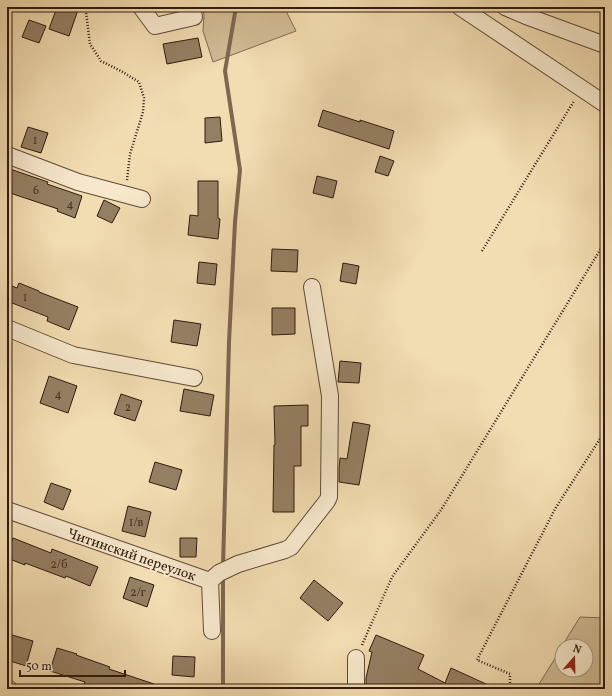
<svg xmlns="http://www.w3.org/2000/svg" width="612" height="696" viewBox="0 0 612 696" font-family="Vollkorn,serif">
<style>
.green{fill:#d1bb95;stroke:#806a52}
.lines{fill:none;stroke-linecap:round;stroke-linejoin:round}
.stream{stroke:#7d674f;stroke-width:4}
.building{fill:#957f63;stroke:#301a0f}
.minor-casing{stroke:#604a38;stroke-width:18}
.path{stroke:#301a0f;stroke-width:2.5;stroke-dasharray:1 2;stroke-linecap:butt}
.minor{stroke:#f7e8cc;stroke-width:16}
.labels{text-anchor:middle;stroke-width:4;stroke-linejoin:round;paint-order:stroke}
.number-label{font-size:12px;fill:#493324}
.street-label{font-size:14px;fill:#301a0f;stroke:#f7e8cc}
</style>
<rect width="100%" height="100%" fill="#f2dcb1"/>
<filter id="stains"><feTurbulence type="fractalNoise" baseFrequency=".005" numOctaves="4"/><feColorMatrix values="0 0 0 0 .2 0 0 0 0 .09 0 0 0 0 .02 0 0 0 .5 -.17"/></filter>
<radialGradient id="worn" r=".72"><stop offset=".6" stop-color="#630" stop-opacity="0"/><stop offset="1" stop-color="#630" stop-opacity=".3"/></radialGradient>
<path class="green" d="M202,7H284L296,31L213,62L203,31L204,15Z
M580,617L605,618V689H536L562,647V670H586V646H562Z"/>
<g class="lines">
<path class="stream" d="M223,567L229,342L235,222L240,170L225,71L236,7
M223,689V575"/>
</g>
<path class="building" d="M57,7H79L69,36L49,29Z
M29,20L46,26L39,43L22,37Z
M198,38L202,57L167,64L163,44Z
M323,110L360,122V120L394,131L389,149L318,126Z
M220,117L222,141L205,143V118Z
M28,127L48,133L41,153L21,147Z
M380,156L394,161L388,176L375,172Z
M7,168L48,182L47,184L82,196L75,218L57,211L58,209L7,192Z
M317,176L337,181L333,198L313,193Z
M198,181H218V218L220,219L218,239L188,235L190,215L198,216Z
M104,200L120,208L112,223L97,216Z
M272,249L298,250L297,272L271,271Z
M199,262L217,264L215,285L197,283Z
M343,263L359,266L356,284L340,281Z
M19,283L39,291V292L78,307L69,330L47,321L48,317L7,301V284L17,288Z
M272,308H295V334L272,335Z
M174,320L201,324L197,346L171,342Z
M340,361L361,363L359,383L338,382Z
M49,376L77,386L68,413L40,403Z
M184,389L214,395L210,416L180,411Z
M121,394L142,401L135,421L114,414Z
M308,405V426H301V466H294V512H273L274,445H275L274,406Z
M353,422L370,425L359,485L339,482V468L340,458L347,459Z
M155,462L182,470L176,490L149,482Z
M51,483L71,490L63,510L44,502Z
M128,506L151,512L145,537L122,531Z
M13,538L51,553L52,549L98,567L90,586L66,576L65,578L25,563V565L7,558V552Z
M180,538H197L196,557H180Z
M130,577L154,585L147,607L123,598Z
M314,580L343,603L328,621L300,598Z
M12,635L33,641L26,666L7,660V651Z
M376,635L424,655L418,669L445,683L451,668L497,689H366V678L372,652L369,651Z
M57,648L77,654L76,655L110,667L109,669L163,687V689H97L84,684L85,682L50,671Z
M173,656L195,657L194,677L172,675Z"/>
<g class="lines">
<g class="minor-casing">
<path id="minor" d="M141,7L155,26L194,17L192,7
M460,7L605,104
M505,7L526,16L605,45
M7,155L78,182L142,199
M7,328L73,355L194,378
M7,510L210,581L212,631
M210,581L219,573L238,564L285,550L291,547L327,501L329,497L330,396L312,287
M7,688L9,689
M356,689V658"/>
</g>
<path class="path" d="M86,7V12L90,44L101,61L121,71L139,82L144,98L143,112L130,154L127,180
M482,251L574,101
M362,645L392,577L441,510L605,242
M510,689V674L477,660L555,509L605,431"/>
<use href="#minor" class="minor"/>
</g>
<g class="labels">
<g class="number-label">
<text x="35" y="144">1</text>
<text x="36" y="194">6</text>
<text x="70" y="208">4</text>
<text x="25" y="301">1</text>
<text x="58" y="398">4</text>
<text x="128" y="411">2</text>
<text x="136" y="526">1/в</text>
<text x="59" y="568">2/б</text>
<text x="138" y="596">2/г</text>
</g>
<g class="street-label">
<text transform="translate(132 554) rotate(19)" y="5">Читинский переулок</text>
</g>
</g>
<rect width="612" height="696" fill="none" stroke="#f2dcb1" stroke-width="24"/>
<rect x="8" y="8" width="596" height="680" fill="none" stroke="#301a0f" stroke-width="2"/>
<rect x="12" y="12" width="588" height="672" fill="none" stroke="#301a0f"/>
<g transform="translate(574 658) rotate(20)"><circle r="19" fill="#f7e8cc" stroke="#a79680"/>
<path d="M0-3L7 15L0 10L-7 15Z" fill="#8f2418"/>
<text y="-6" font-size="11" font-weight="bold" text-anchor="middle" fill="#301a0f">N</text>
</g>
<path d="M20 670v6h105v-6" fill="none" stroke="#301a0f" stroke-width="2"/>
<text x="26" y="670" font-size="12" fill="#301a0f" stroke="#f7e8cc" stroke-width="3" paint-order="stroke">50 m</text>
<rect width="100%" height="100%" filter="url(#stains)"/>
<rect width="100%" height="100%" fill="url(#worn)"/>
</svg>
